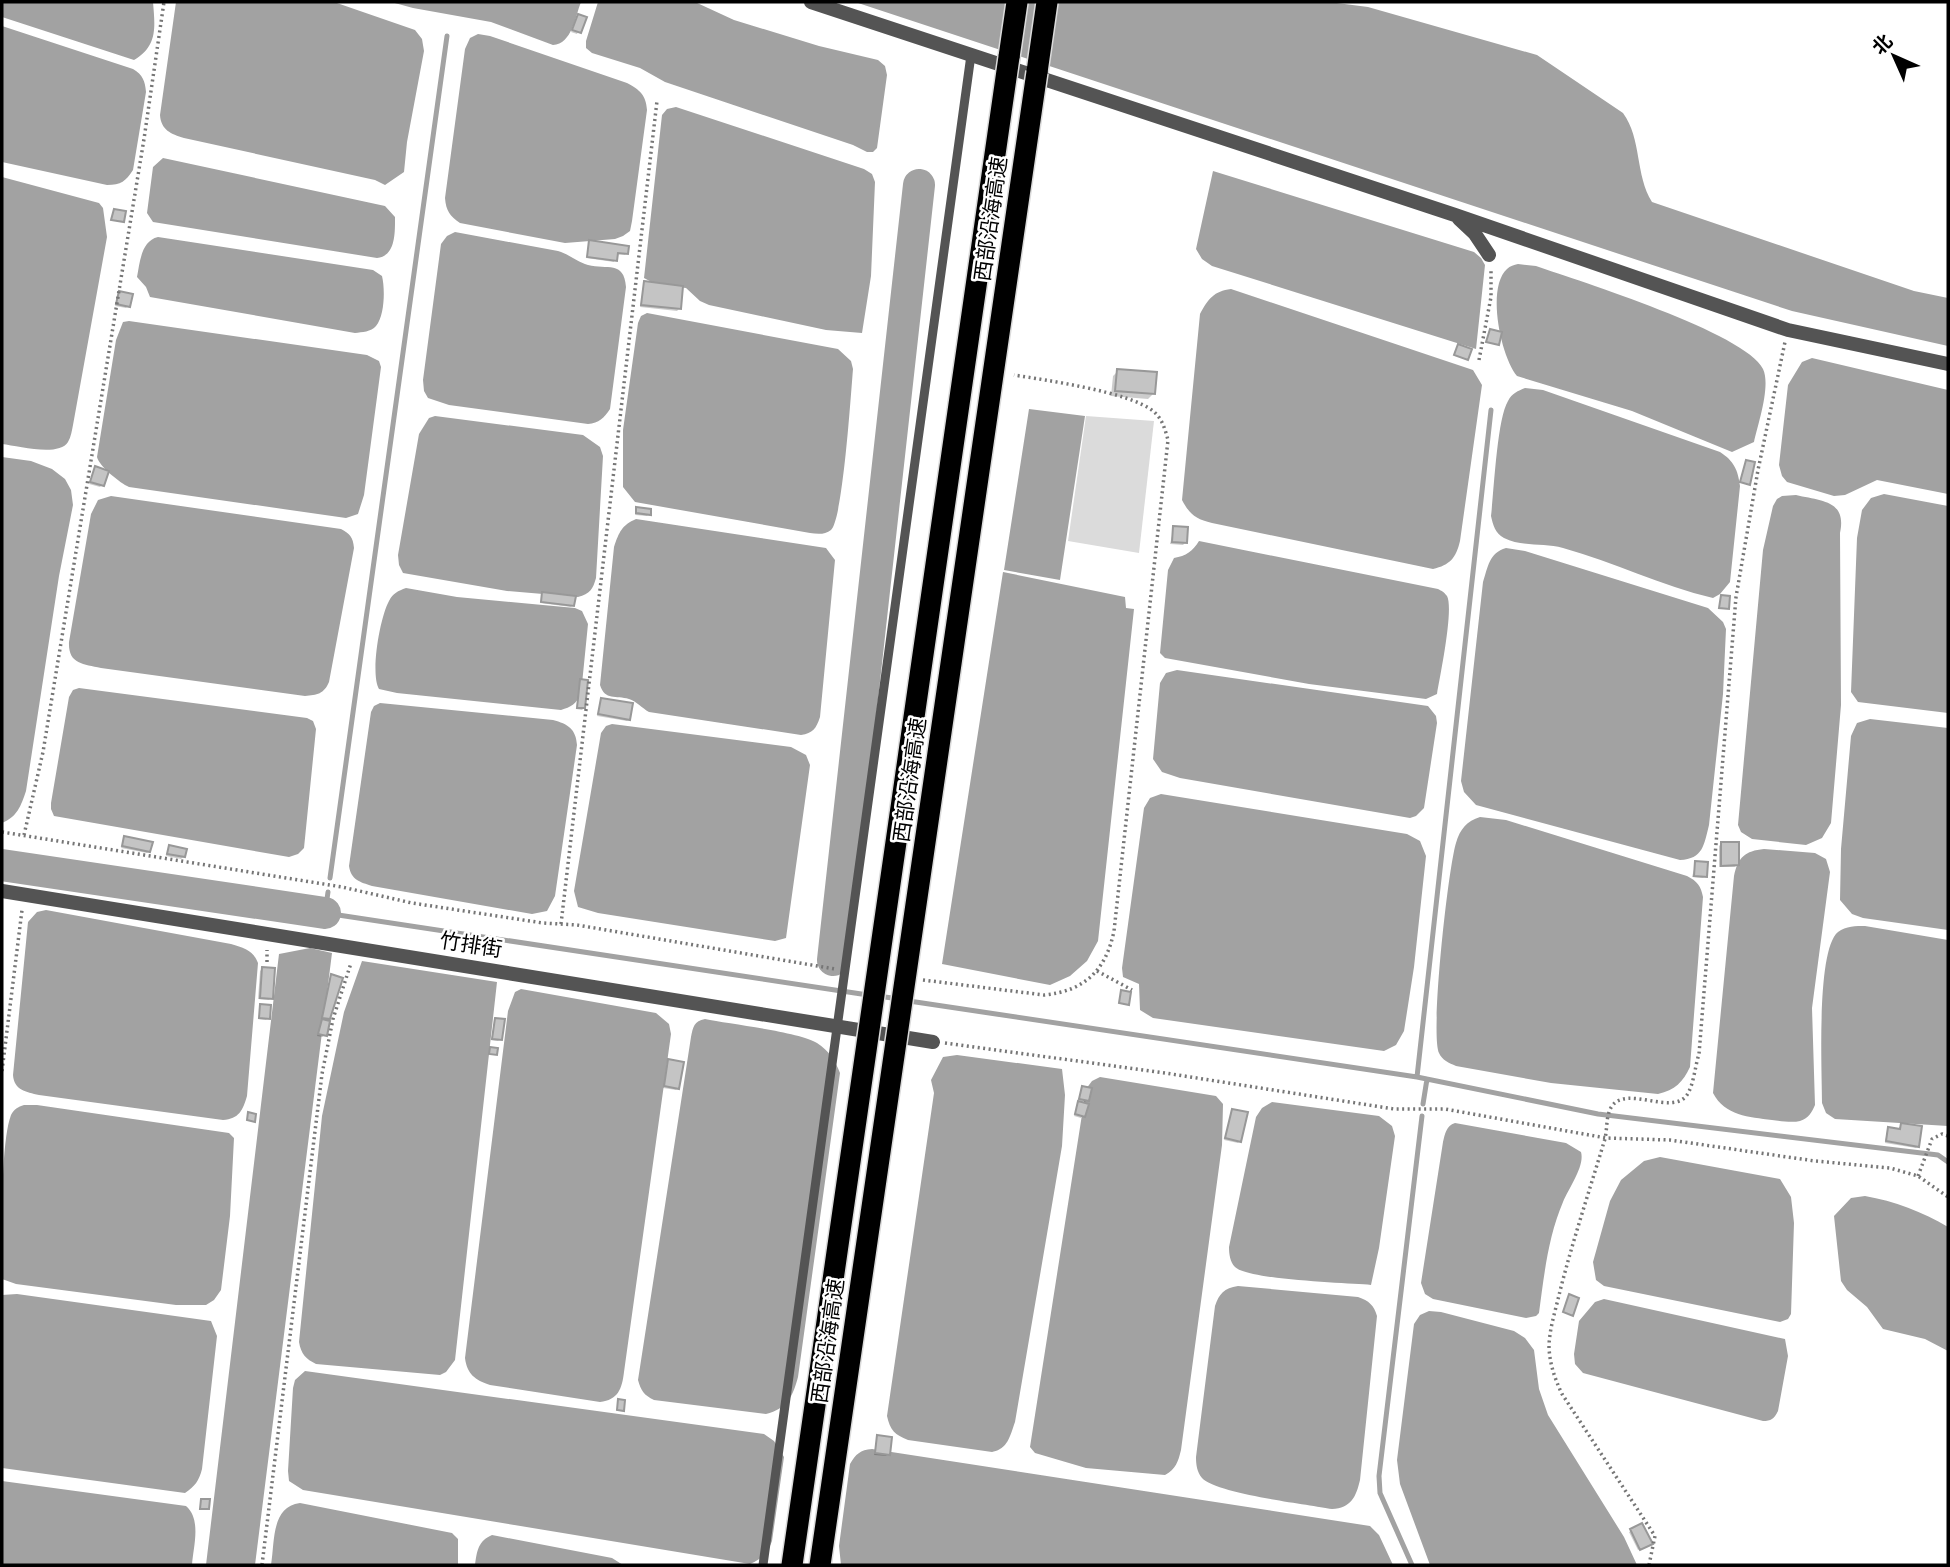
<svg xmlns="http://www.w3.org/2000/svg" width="1950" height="1567" viewBox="0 0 1950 1567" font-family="Montserrat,'Noto Sans SC',sans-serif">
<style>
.green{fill:#dbdbdb}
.water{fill:#a2a2a2}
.shadow{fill:#0003}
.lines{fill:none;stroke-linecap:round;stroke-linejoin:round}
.stream{stroke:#a2a2a2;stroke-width:5}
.river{stroke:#a2a2a2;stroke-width:32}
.building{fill:#c4c4c4;stroke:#989898;stroke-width:2}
.highway-casing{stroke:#dbdbdb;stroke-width:24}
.path{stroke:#767676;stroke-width:3.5;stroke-dasharray:2 3.5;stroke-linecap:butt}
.lane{stroke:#545454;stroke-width:9}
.street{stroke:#545454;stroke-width:14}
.highway{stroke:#000;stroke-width:21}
.highway-bridge-casing{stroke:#dbdbdb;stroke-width:24;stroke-linecap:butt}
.highway-bridge{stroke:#000;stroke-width:21}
.labels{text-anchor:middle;stroke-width:5;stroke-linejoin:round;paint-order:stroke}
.street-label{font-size:21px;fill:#000;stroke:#fff}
</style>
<rect width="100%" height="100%" fill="#fff"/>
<path class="green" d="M1086,416L1154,421L1139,553L1068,541Z"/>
<path class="water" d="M2,2H153C155,27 158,46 134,60L2,17Z
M176,2H334L415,30L422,39L424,51L407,142L404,172L385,185L375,180L184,138C171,134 161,130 160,115Z
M391,2H581C575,17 572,44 553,45L491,22L413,8Z
M598,2H695L734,20L819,46L878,60L885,66L887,75L877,148L873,152H867L853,145L665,82L640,68L592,53L586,48V41Z
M855,2H1329L1368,7L1537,55L1623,113C1642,139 1635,175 1652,202L1914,291L1948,298V346L1792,311Z
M2,26L133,69C143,75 145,81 146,92L133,170C126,181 121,185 107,185L2,162Z
M478,34L490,36L627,83C640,90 646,95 647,110L632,221L630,231L623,236L615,239L565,243L460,223C450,216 446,211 445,198L465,49L470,38Z
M676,107L864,169L872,174L875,182L871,276L862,333L826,330L709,305L700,301L686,288L657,285L644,278L662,115L667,109Z
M163,158L385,206L395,217C395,232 396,256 377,258L153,222L147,213L153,167Z
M1213,171L1474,252L1481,258L1485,265L1476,349L1212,266L1202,259L1196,249Z
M2,177L99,203L103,208L107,237L73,425C72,430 71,437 68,442C59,457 18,446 2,444Z
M455,232L558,251C569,254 577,262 588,265C607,270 624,260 626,287L610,409C604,418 599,423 588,424L449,405L428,398L424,391L423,380L441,244L447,236Z
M158,237L373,270L382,276C385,288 385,315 376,326C371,332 362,332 355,333L150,297L146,287L137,277C140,262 141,241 158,237Z
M1518,264L1536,266C1579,281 1746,333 1763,369C1771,386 1758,424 1754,442L1732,452L1632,411L1517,376C1501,357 1486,288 1507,269C1510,266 1514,265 1518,264Z
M1231,289L1473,370L1482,385L1460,541C1456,558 1450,565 1433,569L1212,523C1196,519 1190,515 1182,500L1200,314C1208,299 1214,291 1231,289Z
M647,313L838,349L851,361L853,369C851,393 843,519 831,530C825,535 817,534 810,533L635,502L623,487V430L638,323L641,316Z
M129,321L367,355L379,361L381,367L364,495L358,514L346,518L129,487C120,483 99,466 97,457L116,340L123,322Z
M1812,358L1948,390V494L1877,480L1845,495L1834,496L1787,482L1782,476L1779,465L1788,385L1802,362Z
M1525,388L1543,390L1720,452C1734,461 1738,470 1740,486L1730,582L1720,594L1713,598C1661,586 1614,562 1563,548C1544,543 1522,547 1504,538C1495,533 1493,525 1491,516C1494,491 1497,419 1508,401C1512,393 1518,391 1525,388Z
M1029,409L1085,416L1060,580L1004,570Z
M435,416L583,435L600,447L603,456L596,578C593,589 590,594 578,597L507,591L403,573L399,565L398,555L419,434L429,418Z
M2,457L31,461L52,469L65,479L71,490L73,505L59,576L26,791C21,806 17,817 2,823Z
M1884,494L1948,506V713L1858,702L1851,692L1857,538L1862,510L1871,498Z
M1796,495C1821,501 1847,500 1840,533L1841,705L1831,823L1822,838L1806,845L1752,839L1741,832L1738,825L1763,550L1773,506L1777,499L1782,496Z
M111,496L341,529C350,534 353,537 354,548L329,682C324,694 317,695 305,696L101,668C83,664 68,664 69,642L91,514L98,500Z
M636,519L826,548L835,560L820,717C816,729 813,733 801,735L649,712C642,708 636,701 629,699C616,695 605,701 600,685L614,547C619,532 622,525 636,519Z
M1199,541L1438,589C1442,591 1444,592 1447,596C1454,609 1440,676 1437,694L1426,699L1309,684L1165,658L1160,653L1168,570L1174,558C1186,556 1193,551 1199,541Z
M1506,548L1525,551L1708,608L1723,622L1726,629L1723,694L1709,825C1704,845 1703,859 1680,860L1476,805L1464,792L1461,781L1483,582C1488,567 1489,553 1506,548Z
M1003,572L1125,597L1126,608L1134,609L1098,941L1087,961L1070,976L1050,985L942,964Z
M406,588L457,597L575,608L582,611L588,624L581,694C576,704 571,707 561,710L397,693L379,689C370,674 380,617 389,601C393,593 398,591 406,588Z
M1177,670L1428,706L1436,716L1437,723L1424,808L1416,816L1410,818L1180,778L1162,772L1153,759L1160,683L1166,673Z
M79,688L307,718L313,721L316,729L304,848L298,854L289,857L54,816L51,809V803L69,697L73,690Z
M380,703L553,720C568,724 576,729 577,745L555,896L547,911L532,914L372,886C360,882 351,880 349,866L371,712L374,706Z
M1870,719L1948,728V930L1863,918L1852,914L1840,900L1841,849L1851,736L1857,723Z
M612,724L791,747L806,755L810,765L786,938L775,941L598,913L578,907L574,891L601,733L606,726Z
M1161,794L1407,834L1420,841L1426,856L1414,967L1404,1031L1396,1045L1384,1051L1153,1018L1140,1010L1139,984L1123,977L1122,968L1144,808L1150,798Z
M1480,817L1506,820L1687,876C1697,881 1701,886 1703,897L1690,1067C1683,1082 1675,1090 1658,1094L1551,1083L1456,1066C1449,1063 1442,1060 1439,1053C1430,1034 1448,869 1456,843C1460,829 1467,821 1480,817Z
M1764,849L1815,853L1826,859L1830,872L1812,1008L1815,1105C1812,1112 1809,1118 1800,1121C1792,1123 1781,1121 1772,1120C1749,1117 1725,1116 1713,1093L1734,876C1738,857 1745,851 1764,849Z
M46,910L231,944C244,948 253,950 258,963L247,1096C243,1110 239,1119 223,1120L39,1095C26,1092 14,1090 13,1075L28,922L37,912Z
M1865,926L1948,940V1126L1835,1119L1826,1113L1822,1103C1822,1072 1816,950 1838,932C1846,926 1856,926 1865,926Z
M310,948L332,953L255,1565H206L279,954Z
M362,961L497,982L455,1360L446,1372L440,1375L316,1364C306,1359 301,1354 299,1342L322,1116L344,1012Z
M521,989L656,1013L669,1024L671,1034L624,1372C622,1389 618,1400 600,1402L490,1385C475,1380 467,1374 465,1358L508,1011L515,992Z
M705,1019C729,1024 800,1032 817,1043C829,1051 835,1060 840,1073L798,1377C793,1396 787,1409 766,1414L654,1400C644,1395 641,1391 638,1380L691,1037C693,1027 694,1021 705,1019Z
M957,1055L1062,1069L1065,1095L1062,1146L1015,1422C1010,1436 1008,1449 992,1452L908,1440C895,1435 890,1430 887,1416L934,1093L931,1080L943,1057Z
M1100,1077L1216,1096L1223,1104L1222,1145L1181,1450C1178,1462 1176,1469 1165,1475L1086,1468L1035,1453L1030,1447L1086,1089L1092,1081Z
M1272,1102L1379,1116L1392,1126L1395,1136L1379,1248L1371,1285C1348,1283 1248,1280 1235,1267C1230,1262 1229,1254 1229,1247L1256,1117L1262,1108Z
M24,1105H37L229,1133L234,1138L230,1216L221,1290L214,1300L206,1305H176L16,1284L2,1279C2,1242 0,1144 11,1115C14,1109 18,1107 24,1105Z
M1455,1123L1566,1143L1581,1152C1585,1166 1569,1188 1563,1202C1548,1237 1544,1276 1539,1313L1536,1316L1526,1318L1433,1299L1425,1294L1421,1283L1443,1142C1445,1134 1446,1126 1455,1123Z
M1660,1157L1780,1179L1791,1197L1794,1223L1791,1314L1788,1319L1780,1322L1604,1286L1596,1280L1593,1262L1610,1201L1621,1180L1644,1161Z
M1865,1196C1894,1201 1923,1212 1948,1227V1351L1925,1339L1883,1329L1867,1307L1847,1290L1841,1281L1834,1216L1851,1198Z
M1238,1286L1358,1297C1369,1301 1374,1305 1377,1316L1360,1480C1356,1497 1351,1508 1332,1509C1306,1504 1217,1494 1202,1478C1197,1472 1196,1465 1196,1457L1215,1306C1219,1294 1224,1288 1238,1286Z
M17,1294L211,1321L217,1336L202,1469C199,1481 195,1486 185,1493L2,1468V1295Z
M1604,1299L1785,1339L1788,1356L1778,1411C1774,1419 1771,1421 1763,1421L1583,1373L1575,1364L1574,1354L1579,1321L1595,1302Z
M1429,1311L1441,1312L1514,1331L1525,1338L1534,1350L1539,1389L1548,1415L1624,1537L1637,1565H1430L1400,1484L1397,1460L1414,1324L1420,1315Z
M305,1371L764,1434L774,1441L784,1457L772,1541C767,1554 762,1559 750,1564L303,1490L289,1481L288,1471L293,1388L295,1380Z
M872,1449L1370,1526L1379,1535L1393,1565H841L839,1546L850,1464C856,1454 860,1450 872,1449Z
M2,1481L186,1506C202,1520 193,1547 192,1565H2Z
M300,1503L452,1533L458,1539V1565H271C275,1541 271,1507 300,1503Z
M492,1535L612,1558L623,1565H475C477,1551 478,1541 492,1535Z"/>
<path class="shadow" d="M578,16L585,18L577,34L571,32Z
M590,242L627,253L625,255L616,254L614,262L586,258Z
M645,283L679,309L677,311L640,307Z
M120,293L128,306L126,308L115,306Z
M1118,371L1153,394L1148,399L1111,396L1113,376Z
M95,468L102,485L100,487L89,484Z
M637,509L649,514L647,516L635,515Z
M1174,528L1185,543L1183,545L1170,544Z
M543,594L573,605L571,607L540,603Z
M580,681L584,708L582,710L576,709Z
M602,700L629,719L627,721L597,716Z
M125,838L149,851L147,853L121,848Z
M1721,844L1737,865L1735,867H1719V846Z
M169,847L183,857L181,859L166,856Z
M1696,862L1705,876L1703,878L1692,877Z
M262,969L271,998L269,1000L258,999L260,971Z
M332,976L328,1018L325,1022L323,1037L317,1036L323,1020L321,1019Z
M261,1005L268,1018L266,1020L258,1019Z
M495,1019L500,1039L498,1041L491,1040Z
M669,1061L678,1088L676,1090L663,1088Z
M1083,1088L1087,1100L1083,1104L1081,1118L1074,1116L1077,1105L1081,1101L1078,1100Z
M1232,1111L1240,1141L1238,1143L1224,1140Z
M1902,1125L1918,1146L1916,1148L1885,1143L1887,1131L1889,1129L1899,1131Z
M878,1437L888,1454L886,1456L874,1455Z
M1631,1531L1648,1545L1638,1550L1629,1532Z"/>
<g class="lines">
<path class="stream" d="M330,878L447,36
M328,892L325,913L868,995
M878,996L899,999
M909,1001L1417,1077L1598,1114L1938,1155L1948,1162
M1417,1077L1491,410
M1423,1104L1427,1079
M1412,1565L1380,1493L1379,1476L1422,1116"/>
<path class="river" d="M2,865L325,913
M833,960L919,185"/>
</g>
<path class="building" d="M578,14L587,17L581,33L572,30Z
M114,209L126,211L124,222L111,220Z
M589,240L629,246L628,254L618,253L617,261L587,257Z
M644,281L683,286L681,309L641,305Z
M119,291L133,294L130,307L116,304Z
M1490,329L1502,332L1499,345L1486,342Z
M1458,344L1472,349L1468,360L1454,355Z
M1117,369L1157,372L1155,394L1115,391Z
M1746,460L1755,462L1750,485L1740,482Z
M95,466L109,471L104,486L90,482Z
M636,507L651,509V515L636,513Z
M1173,526L1188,527L1187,543L1172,542Z
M542,592L576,596L574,606L541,602Z
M1721,595L1730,596L1729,609L1719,608Z
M580,679L588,680L585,708H577Z
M601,698L633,703L630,720L598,714Z
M124,836L153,842L150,852L122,846Z
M1721,842H1739V865L1721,866Z
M169,845L187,849L185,857L167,854Z
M1695,861L1708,862L1707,877L1694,876Z
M262,967L275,968L273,999L260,998Z
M331,974L343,978L330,1019L322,1018Z
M1121,990L1131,992L1129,1005L1119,1003Z
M260,1004L271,1005L270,1019L259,1018Z
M495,1018L505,1019L502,1040L492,1039Z
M322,1019L330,1021L327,1036L318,1034Z
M490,1047L498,1048L497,1055L489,1054Z
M668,1059L684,1062L679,1089L664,1086Z
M1082,1086L1092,1088L1089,1101L1079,1099Z
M1078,1101L1089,1104L1085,1117L1075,1114Z
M1232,1109L1248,1112L1241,1142L1225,1138Z
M248,1112L256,1114L255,1122L247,1120Z
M1901,1123L1922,1126L1919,1147L1886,1141L1888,1127L1900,1129Z
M1569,1294L1579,1298L1573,1316L1563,1312Z
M618,1399L625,1400L624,1411L617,1410Z
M877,1435L892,1437L890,1455L875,1453Z
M201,1499H210L209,1509H200Z
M1642,1523L1653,1544L1640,1550L1630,1529Z"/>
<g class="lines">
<g class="highway-casing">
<path id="highway" d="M1009,57L1017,2
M1037,72L1047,2"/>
</g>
<path class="path" d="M1479,360L1491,297V269
M2,832L342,887L412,903L543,923L577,925L835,969
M24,835L43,752L144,139L164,2
M561,924L657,101
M267,962V950
M1097,971L1132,990
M923,980L1044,995C1085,991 1106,970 1114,931L1168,440C1165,429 1162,418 1153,411C1130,392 1045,380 1014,375
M945,1043L1165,1073L1394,1109H1445L1606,1138L1670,1140L1815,1161L1890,1168L1918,1176L1948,1197
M2,1071L22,910
M1918,1176L1932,1139L1942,1134L1948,1136
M262,1565L322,1074L333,1019L351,963
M1649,1565L1655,1536L1562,1394C1555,1379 1550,1365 1549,1348C1549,1329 1556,1309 1560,1291C1573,1240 1589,1192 1604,1142C1608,1131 1605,1116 1612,1106C1627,1085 1672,1116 1687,1095C1694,1084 1695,1066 1699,1054L1736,597L1758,470L1785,342"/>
<path class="lane" d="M763,1565L971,55"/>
<path class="street" d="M811,2L1455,215L1788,330L1948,364
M1459,219L1475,234L1489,255
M2,891L933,1042"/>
<use href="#highway" class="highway"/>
<g class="highway-bridge-casing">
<path id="highway-bridge" d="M792,1565L1009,57
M820,1565L1037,72"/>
</g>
<use href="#highway-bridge" class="highway-bridge"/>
</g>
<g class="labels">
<g class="street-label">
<text transform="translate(991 219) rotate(-82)" y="7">西部沿海高速</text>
<text transform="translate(910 780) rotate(-82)" y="7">西部沿海高速</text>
<text transform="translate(471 945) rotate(9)" y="7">竹排街</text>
<text transform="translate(828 1341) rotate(-82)" y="7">西部沿海高速</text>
</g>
</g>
<rect width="1950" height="1567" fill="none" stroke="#000000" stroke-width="7"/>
<g transform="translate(1894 56) rotate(315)" stroke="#ffffff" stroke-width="5" paint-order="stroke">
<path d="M0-5L12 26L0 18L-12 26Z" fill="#000000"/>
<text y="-10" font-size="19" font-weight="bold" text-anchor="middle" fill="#000000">北</text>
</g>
</svg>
